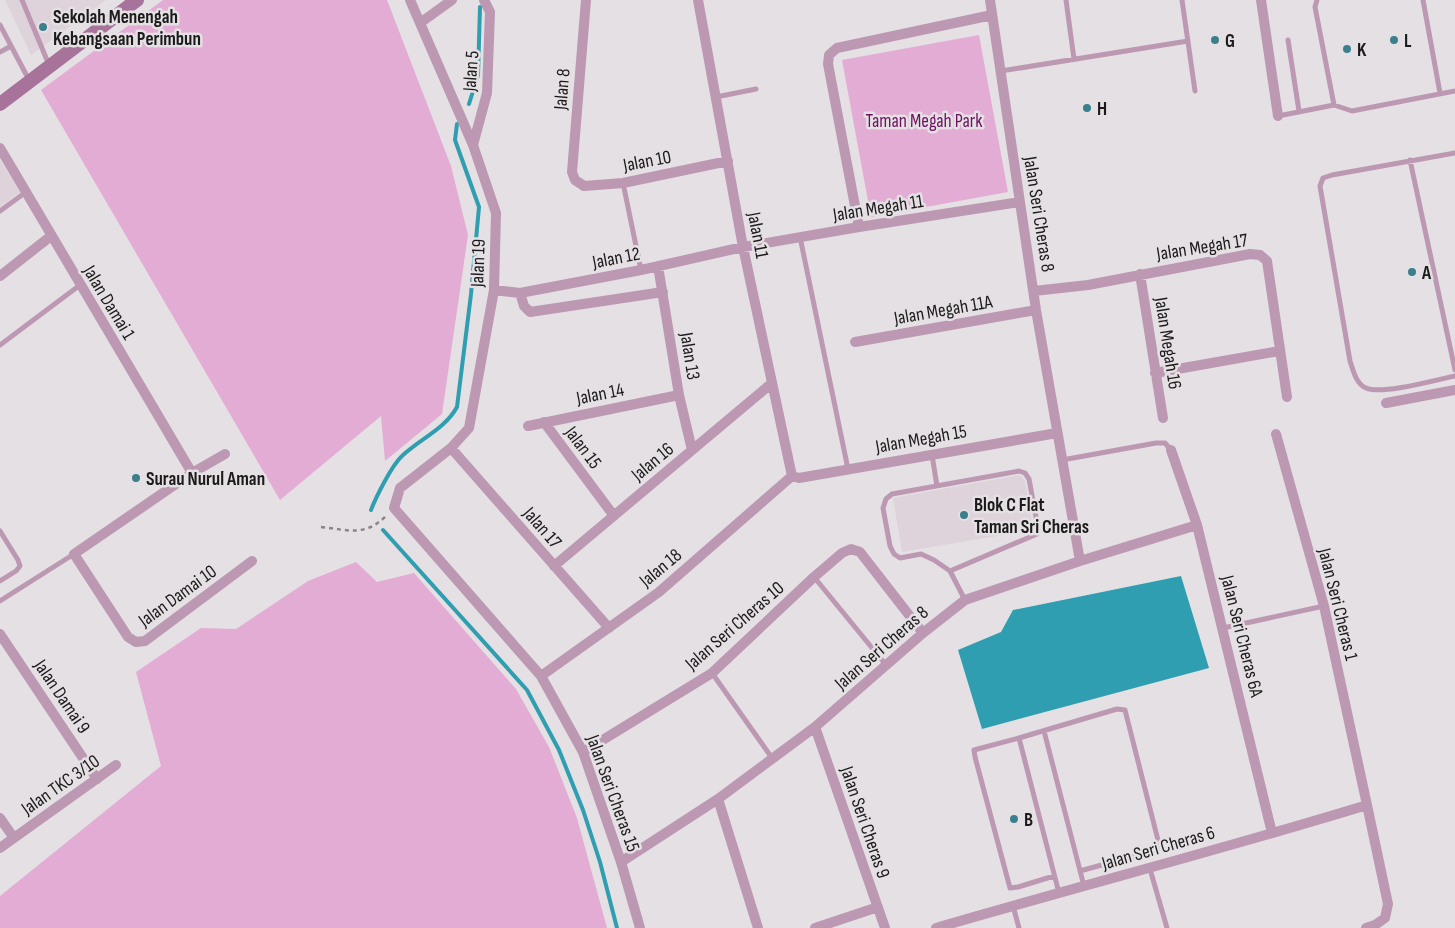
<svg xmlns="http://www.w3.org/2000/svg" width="1455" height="928" viewBox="0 0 1455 928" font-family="'Sofia Sans Condensed',sans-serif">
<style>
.built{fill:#ded3db}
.green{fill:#e3acd4}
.water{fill:#2f9eb0}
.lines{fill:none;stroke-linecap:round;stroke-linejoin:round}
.stream{stroke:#2f9eb0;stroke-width:4}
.path{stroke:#898688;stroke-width:2.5;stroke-dasharray:4 4;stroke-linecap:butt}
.lane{stroke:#bc98b2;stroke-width:5}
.street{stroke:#bc98b2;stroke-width:10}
.secondary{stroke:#a8739a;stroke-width:14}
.poi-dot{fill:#3a7f8c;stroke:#e4e0e3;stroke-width:2}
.labels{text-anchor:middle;stroke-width:5;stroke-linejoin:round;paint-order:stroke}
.poi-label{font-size:19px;font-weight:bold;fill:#1c1a1b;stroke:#e4e0e3;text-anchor:start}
.street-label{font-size:19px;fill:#1c1a1b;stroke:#e4e0e3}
.park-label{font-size:19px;fill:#701060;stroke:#e4e0e3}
</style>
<rect width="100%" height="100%" fill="#e4e0e3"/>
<path class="built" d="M5,0H106L31,55Z
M0,160L20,192L0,207Z
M1020,475L1025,481L1033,530L902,552L893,498Z"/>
<path class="green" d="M163,0H387L451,166L468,235L442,414L385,461L381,416L280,500L41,90Z
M979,35L1008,192L871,217L842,60Z
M356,562L377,582L414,573L516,689L549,747L577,818L607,928H0V896L161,766L136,672L201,628L236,629L308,581Z"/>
<path class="water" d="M1181,576L1209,668L982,729L958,650L1001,632L1013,610Z"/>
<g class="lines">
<path class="stream" d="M469,104L478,75L480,7
M371,510C376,497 392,465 402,456C420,439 445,429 457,407L471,294L479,207L455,140L457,124
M383,530L527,690L559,750L583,810L600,862L617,928"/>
<path class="path" d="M321,527C349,530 364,537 386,516"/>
<path class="lane" d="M22,0L49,65
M1066,0L1074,59
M1182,0L1195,91
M1317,0L1315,7L1334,105L1352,111L1455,91
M1423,0L1440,93
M0,25L29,80
M1288,40L1299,111
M0,52L11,46
M1001,71L1188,41
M716,97L756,89
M1278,116L1334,105
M1455,153L1332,175L1323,178L1320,186L1350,361C1353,370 1356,384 1366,388C1382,395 1436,380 1455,376
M1410,160L1455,370
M623,183L641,270
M0,211L26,192
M800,237L848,469
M0,345L80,285
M932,455L937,486
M1062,460L1156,443H1165L1171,450
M0,531L18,560L20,566L16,571L0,581
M950,571L1037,534L1038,528L1029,479L1025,473L1019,471L892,494L886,499L883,508L890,546L894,554L900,558L921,554L934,560L950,571L965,600
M814,577L886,665
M0,601L74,554
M1223,628L1324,606
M712,673L772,758
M1044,731L1084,886
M1019,738L974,750L975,757L1010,888L1018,887L1054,876
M1150,869L1167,928
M1059,893L1019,738L1117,709L1125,710L1160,848L1145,853L1080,871
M1013,906L1019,928"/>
<path class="street" d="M410,0L473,145L496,213L494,290L469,428L451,448L400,488L394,508L541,676L583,752L621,862L640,928
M586,0L572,172L575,180L584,186L623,183L728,161
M698,0L743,247L792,476
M990,0L1036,310L1080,561
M1261,0L1278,116
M420,23L452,0
M473,145L487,93L490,12L484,0
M0,148L192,473
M859,227L828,64L829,55L837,48L992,15
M658,266L679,395L692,450
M1140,274L1163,418
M0,276L51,236
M494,290L520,293L641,270L743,247L859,227L1020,202
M1034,291L1088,285L1250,254L1260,255L1267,261L1287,397
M520,293L524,306L530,312L663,292
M855,342L1036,310
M1155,373L1279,351
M1386,403L1455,390
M544,422L614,516
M528,426L679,395
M451,448L609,628
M1171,450L1197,525L1272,833
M225,454L192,473L74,554L128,637L136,642L145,641L252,561
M792,476L799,478L1057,433
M554,566L772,383
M0,634L97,779
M541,676L659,592L792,476
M815,727L885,928
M583,752L712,673L814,577L842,553L851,549L860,552L923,633
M718,799L758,928
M0,818L14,838
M0,848L116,765
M621,862L718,799L815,727L923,633L965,600L1080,561L1197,525
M815,928L878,907
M936,928C1079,886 1224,849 1367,805L1324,606L1276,434
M1366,928L1375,925L1385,918L1388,904L1367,805"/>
<path class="secondary" d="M0,104L137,0"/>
</g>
<g class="poi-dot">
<circle cx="43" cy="27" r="5"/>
<circle cx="1215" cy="40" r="5"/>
<circle cx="1394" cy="40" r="5"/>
<circle cx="1347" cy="49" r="5"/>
<circle cx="1087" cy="108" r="5"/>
<circle cx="1412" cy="272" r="5"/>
<circle cx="136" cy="478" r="5"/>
<circle cx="964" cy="515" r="5"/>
<circle cx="1014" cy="819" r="5"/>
</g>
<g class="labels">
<g class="poi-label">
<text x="53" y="23">Sekolah Menengah<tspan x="53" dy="22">Kebangsaan Perimbun</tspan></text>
<text x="1225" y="47">G</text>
<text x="1404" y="47">L</text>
<text x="1357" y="56">K</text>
<text x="1097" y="115">H</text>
<text x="1422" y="279">A</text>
<text x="146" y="485">Surau Nurul Aman</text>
<text x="974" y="511">Blok C Flat<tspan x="974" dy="22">Taman Sri Cheras</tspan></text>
<text x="1024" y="826">B</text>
</g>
<g class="street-label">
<text transform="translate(470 71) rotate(-86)" y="7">Jalan 5</text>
<text transform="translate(561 89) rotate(-85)" y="7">Jalan 8</text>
<text transform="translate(647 160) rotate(-11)" y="7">Jalan 10</text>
<text transform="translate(878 207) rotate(-9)" y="7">Jalan Megah 11</text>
<text transform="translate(1040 214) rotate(81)" y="7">Jalan Seri Cheras 8</text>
<text transform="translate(759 235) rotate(79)" y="7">Jalan 11</text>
<text transform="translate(1202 246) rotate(-9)" y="7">Jalan Megah 17</text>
<text transform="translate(616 257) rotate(-11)" y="7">Jalan 12</text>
<text transform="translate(477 263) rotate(-88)" y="7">Jalan 19</text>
<text transform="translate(110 302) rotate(59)" y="7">Jalan Damai 1</text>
<text transform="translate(943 309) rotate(-10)" y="7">Jalan Megah 11A</text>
<text transform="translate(1169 343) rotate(81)" y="7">Jalan Megah 16</text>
<text transform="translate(691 356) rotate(81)" y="7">Jalan 13</text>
<text transform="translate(600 393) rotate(-11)" y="7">Jalan 14</text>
<text transform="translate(921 438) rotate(-10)" y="7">Jalan Megah 15</text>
<text transform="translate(584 447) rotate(53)" y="7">Jalan 15</text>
<text transform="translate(652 461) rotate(-40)" y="7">Jalan 16</text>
<text transform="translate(543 527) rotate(49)" y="7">Jalan 17</text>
<text transform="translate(660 567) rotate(-40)" y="7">Jalan 18</text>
<text transform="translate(177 595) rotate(-36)" y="7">Jalan Damai 10</text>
<text transform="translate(1339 604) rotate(76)" y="7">Jalan Seri Cheras 1</text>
<text transform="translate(734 625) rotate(-41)" y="7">Jalan Seri Cheras 10</text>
<text transform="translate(1243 636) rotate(76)" y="7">Jalan Seri Cheras 6A</text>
<text transform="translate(881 647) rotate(-41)" y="7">Jalan Seri Cheras 8</text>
<text transform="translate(63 696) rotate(56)" y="7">Jalan Damai 9</text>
<text transform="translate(60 784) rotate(-35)" y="7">Jalan TKC 3/10</text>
<text transform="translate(614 793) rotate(70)" y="7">Jalan Seri Cheras 15</text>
<text transform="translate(866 822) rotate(71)" y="7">Jalan Seri Cheras 9</text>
<text transform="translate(1158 847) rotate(-16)" y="7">Jalan Seri Cheras 6</text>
</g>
<g class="park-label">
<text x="924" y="127">Taman Megah Park</text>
</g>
</g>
</svg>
